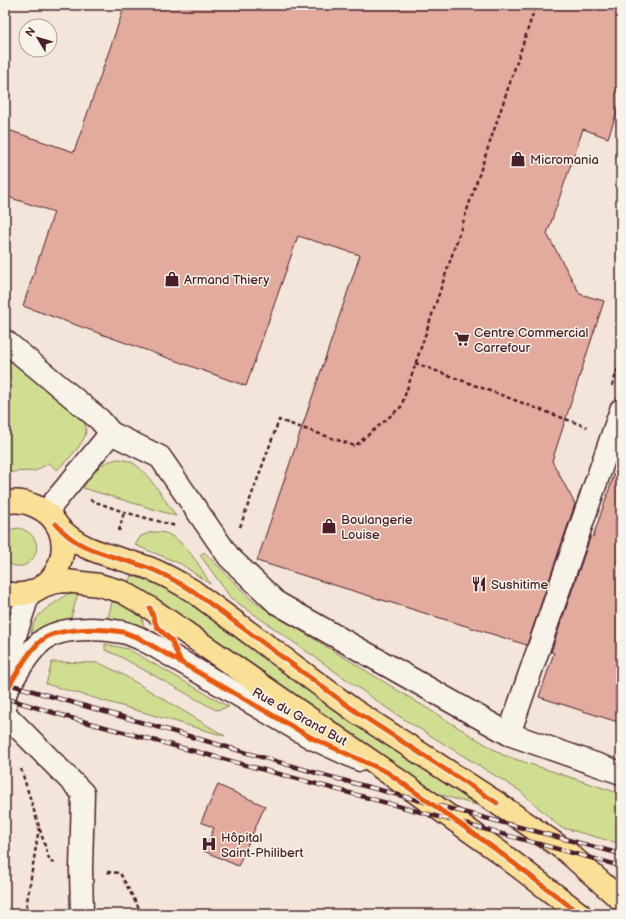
<svg xmlns="http://www.w3.org/2000/svg" width="626" height="919" viewBox="0 0 626 919" font-family="'Balsamiq Sans',sans-serif">
<style>
.green{fill:#d0de92;stroke:#8d7e5e}
.building{fill:#e3ab9d;stroke:#4a1f2b}
.lines{fill:none;stroke-linecap:round;stroke-linejoin:round}
.minor-casing{stroke:#4a1f2b;stroke-width:25}
.major-casing{stroke:#4a1f2b;stroke-width:25}
.path{stroke:#4a1f2b;stroke-width:2.5;stroke-dasharray:4 3;stroke-linecap:butt}
.minor{stroke:#f7f3e8;stroke-width:22}
.major{stroke:#fadf96;stroke-width:22}
.rail-casing{stroke:#4a1f2b;stroke-width:4.5}
.rail{stroke:#f7f3e8;stroke-width:3;stroke-dasharray:9;stroke-linecap:butt}
.cycleway-casing{stroke:#f7f3e8;stroke-width:8}
.cycleway{stroke:#e8590c;stroke-width:5}
.labels{text-anchor:middle;stroke-width:3;stroke-linejoin:round;paint-order:stroke}
.poi-label{font-size:13px;fill:#4a1f2b;stroke:#f7f3e8;text-anchor:start}
.street-label{font-size:13px;fill:#4a1f2b;stroke:#f7f3e8}
</style>
<rect width="100%" height="100%" fill="#f3e5d9"/>
<filter id="ink" filterUnits="userSpaceOnUse"><feTurbulence type="fractalNoise" baseFrequency=".025" numOctaves="2"/><feDisplacementMap in="SourceGraphic" scale="8" xChannelSelector="R" yChannelSelector="G"/><feConvolveMatrix kernelMatrix="1 2 1 2 8 2 1 2 1" color-interpolation-filters="sRGB"/></filter>
<g filter="url(#ink)">
<path class="green" d="M5,355L82,418C84,421 86,426 86,430C86,443 66,461 57,470L49,463L35,471L9,472L5,469Z
M119,459C123,460 128,460 131,462C147,470 166,502 176,516L83,488C94,470 97,463 119,459Z
M19,528C54,538 30,581 5,561V534L13,529Z
M152,532C156,532 161,532 165,533C184,539 201,567 210,584L181,564L135,545L141,536Z
M204,552L254,602L503,755L621,794V844L560,827L520,791L394,713L231,598L200,555Z
M131,575L164,587L204,609L339,711L476,805L434,793L143,591L128,584Z
M69,592H78L70,622L31,633C35,609 54,607 69,592Z
M112,602L128,605L142,613L143,625L164,640L107,622Z
M105,644L128,649L229,707L216,710L119,656L105,650Z
M52,662L99,663L120,673L225,736L46,684Z"/>
<path class="building" d="M125,5H621V100L608,138L583,129L547,234L580,294L604,301L552,461L575,504L527,645L257,561L360,255L298,236L246,386L23,306L54,212L5,196V129L74,152Z
M617,466L621,467V723L539,697L554,653L551,652L591,535L593,537Z
M218,785L265,806L238,866L204,851L214,828L201,822Z"/>
<g class="lines">
<g class="minor-casing">
<path id="minor" d="M5,341L100,420L111,433L160,457L229,557L277,603L509,734L621,773
M46,512L111,433
M29,593L5,666V714L83,793L81,868L82,914
M5,693C15,676 27,653 42,641C60,626 100,628 122,632C133,634 143,640 153,645L312,738L360,760
M509,734L621,410"/>
</g>
<g class="major-casing">
<path id="major" d="M5,503C15,500 26,502 35,506C86,528 61,605 5,593
M56,524C80,553 113,555 146,567C163,573 178,582 193,591L355,711L497,803L566,851L621,900
M43,586L55,582L66,581L99,585L123,592L150,608L387,772L498,851L580,914"/>
</g>
<path class="path" d="M415,363L587,427
M612,386L621,359
M90,500L124,512L176,526
M240,527L279,420L355,446L401,407L536,5
M119,531L124,512
M21,769L50,862L55,863
M107,872L120,873L142,914
M25,914L39,828"/>
<use href="#minor" class="minor"/>
<use href="#major" class="major"/>
<g class="rail-casing">
<path id="rail" d="M5,683L327,776L621,854
M5,698L71,718L621,866"/>
</g>
<use href="#rail" class="rail"/>
<g class="cycleway-casing">
<path id="cycleway" d="M56,524C80,553 113,555 146,567C163,573 178,582 193,591L355,711L497,803
M150,608L157,627L171,640L181,662
M5,693C15,677 27,652 42,640C59,627 102,628 123,632C127,633 132,636 137,637L312,738L387,772L498,851L580,914"/>
</g>
<use href="#cycleway" class="cycleway"/>
</g>
</g>
<defs>
<g id="shop-bare" transform="scale(1.2)"><path d="M-5-2.5h2.3a2.7 3.5 0 0 1 5.4 0H5L5.5 6h-11ZM-1.5-2.5h3a1.5 2.3 0 0 0-3 0Z" fill="#4a1f2b" stroke="#f7f3e8" stroke-width="2.5" paint-order="stroke"/></g>
<g id="supermarket-bare" transform="scale(1.2)"><path d="M-6-5.5h2.5l.6 2H6L4.5 2H-2.5L-4.4-4H-6ZM-1.5 3.2a1.3 1.3 0 1 0 .1 0ZM3 3.2a1.3 1.3 0 1 0 .1 0Z" fill="#4a1f2b" stroke="#f7f3e8" stroke-width="2.5" paint-order="stroke"/></g>
<g id="restaurant-bare" transform="scale(1.2)"><path d="M-5-6h1v4h1v-4h1v4h1v-4h1v5L-1.5 .5V6h-2V.5L-5-1ZM5-6V6H3V1.5H1.5Q1.5-4 5-6Z" fill="#4a1f2b" stroke="#f7f3e8" stroke-width="2.5" paint-order="stroke"/></g>
<g id="hospital-bare" transform="scale(1.2)"><path d="M-5-5h3v3.5h4V-5h3V5h-3V1.5h-4V5h-3Z" fill="#4a1f2b" stroke="#f7f3e8" stroke-width="2.5" paint-order="stroke"/></g>
</defs>
<g fill-rule="evenodd">
<use href="#shop-bare" x="518" y="159"/>
<use href="#shop-bare" x="172" y="279"/>
<use href="#supermarket-bare" x="462" y="339"/>
<use href="#shop-bare" x="329" y="526"/>
<use href="#restaurant-bare" x="479" y="584"/>
<use href="#hospital-bare" x="209" y="844"/>
</g>
<g class="labels">
<g class="poi-label">
<text x="530" y="164">Micromania</text>
<text x="184" y="284">Armand Thiery</text>
<text x="474" y="337">Centre Commercial<tspan x="474" dy="15">Carrefour</tspan></text>
<text x="341" y="524">Boulangerie<tspan x="341" dy="15">Louise</tspan></text>
<text x="491" y="589">Sushitime</text>
<text x="221" y="842">Hôpital<tspan x="221" dy="15">Saint-Philibert</tspan></text>
</g>
<g class="street-label">
<text transform="translate(300 716) rotate(29)" y="5">Rue du Grand But</text>
</g>
</g>
<rect width="626" height="919" fill="none" stroke="#f7f3e8" stroke-width="20"/>
<rect x="10" y="10" width="606" height="899" fill="none" stroke="#4a1f2b" stroke-width="1.5" filter="url(#ink)"/>
<g transform="translate(38 38) rotate(308)"><circle r="19" fill="#f7f3e8" stroke="#b29e9c"/>
<path d="M0-3L7 15L0 10L-7 15Z" fill="#4a1f2b"/>
<text y="-6" font-size="11" font-weight="bold" text-anchor="middle" fill="#4a1f2b">N</text>
</g>
</svg>
